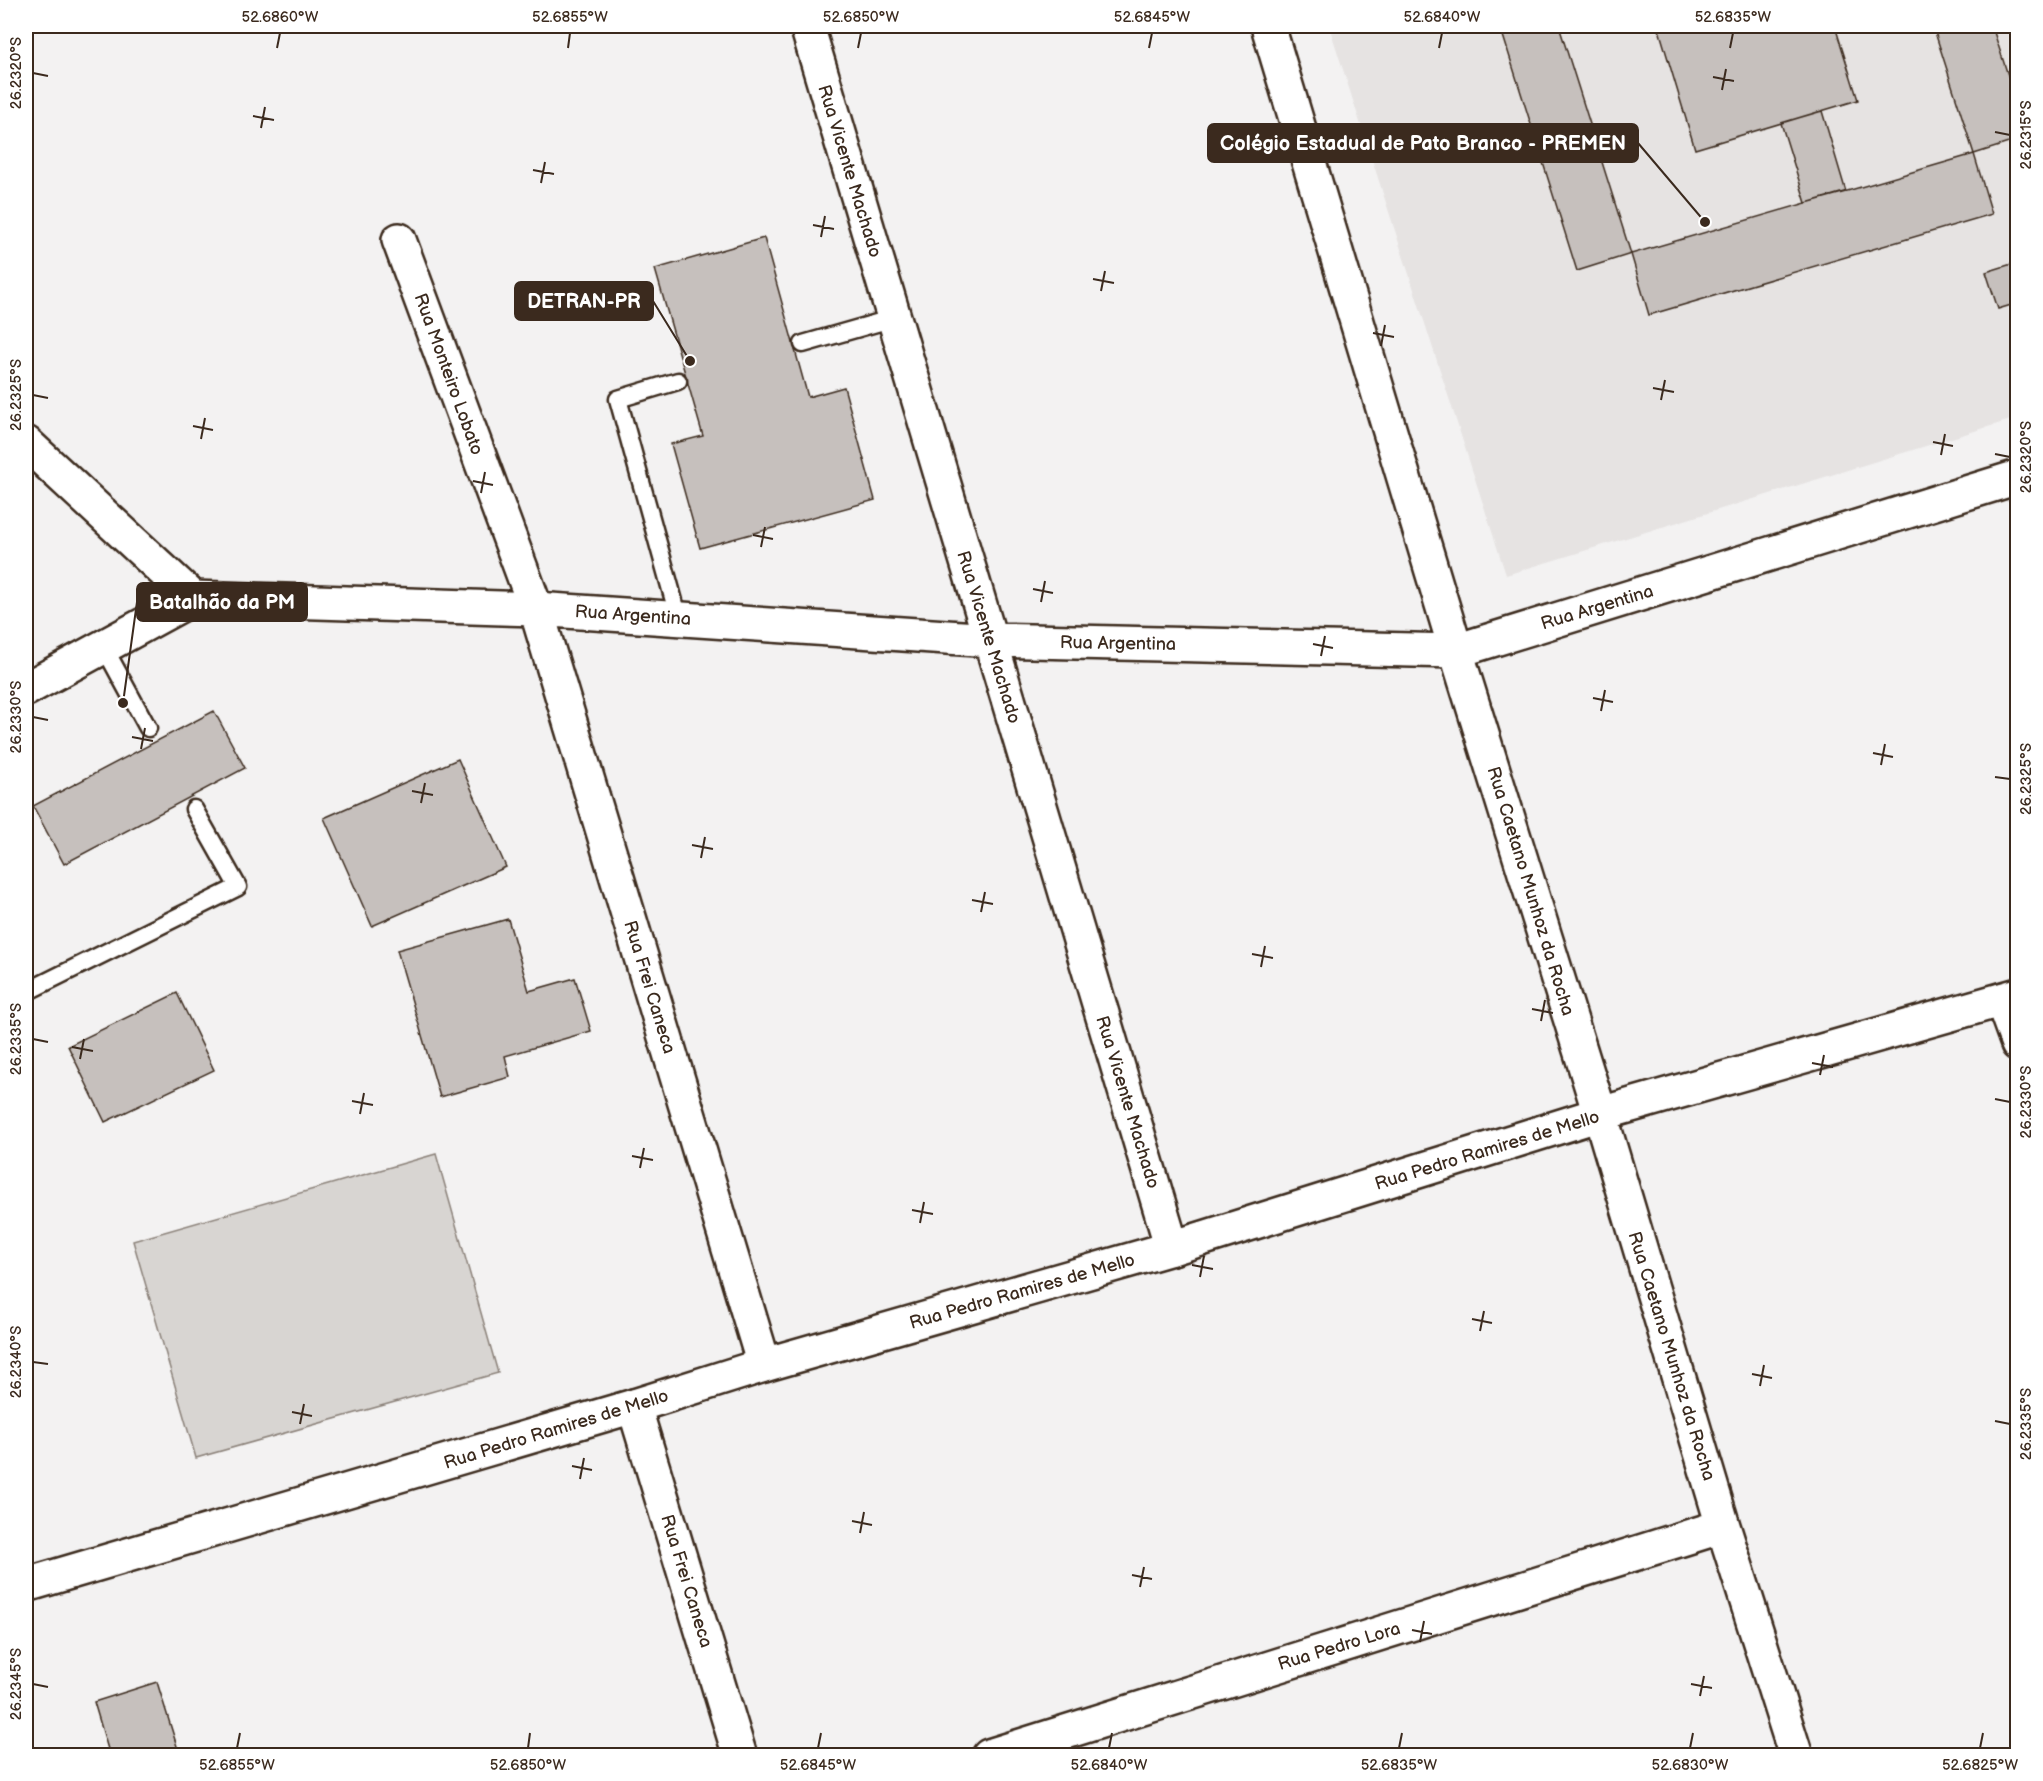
<svg xmlns="http://www.w3.org/2000/svg" width="2043" height="1781" viewBox="0 0 2043 1781" font-family="'Balsamiq Sans',sans-serif">
<style>
.built{fill:#e6e3e2}
.green{fill:#d8d5d2;stroke:#8a8078;stroke-width:1.5}
.building{fill:#c6c0bd;stroke:#3b2a1e;stroke-width:1.5}
.lines{fill:none;stroke-linecap:round;stroke-linejoin:round}
.lane-casing{stroke:#3b2a1e;stroke-width:21}
.street-casing{stroke:#3b2a1e;stroke-width:38}
.secondary-casing{stroke:#3b2a1e;stroke-width:38}
.lane{stroke:#fff;stroke-width:16}
.street{stroke:#fff;stroke-width:33}
.secondary{stroke:#fff;stroke-width:33}
.ticks{fill:none;stroke:#3b2a1e;stroke-width:2}
.labels{text-anchor:middle;stroke-width:6;stroke-linejoin:round;paint-order:stroke}
.street-label{font-size:18px;fill:#3b2a1e;stroke:#fff}
.leader{fill:none;stroke:#3b2a1e;stroke-width:2}
.callout-dot{fill:#3b2a1e;stroke:#fff;stroke-width:2}
.callout{fill:#3b2a1e;stroke:#3b2a1e;stroke-width:2}
.callout-label{font-size:20px;text-anchor:middle;font-weight:bold;fill:#fff}
.neatline{fill:none;stroke:#3b2a1e;stroke-width:2}
.ticks-label{font-size:15px;text-anchor:middle;fill:#3b2a1e}
</style>
<rect width="100%" height="100%" fill="#f3f2f2"/>
<filter id="ink" filterUnits="userSpaceOnUse"><feTurbulence type="fractalNoise" baseFrequency=".0167" numOctaves="2"/><feDisplacementMap in="SourceGraphic" scale="12" xChannelSelector="R" yChannelSelector="G"/><feConvolveMatrix kernelMatrix="1 2 1 2 8 2 1 2 1" color-interpolation-filters="sRGB"/></filter>
<g filter="url(#ink)">
<path class="built" d="M1329,26H2017V418L1506,575Z"/>
<path class="green" d="M436,1154L498,1373L196,1458L133,1241Z"/>
<path class="building" d="M1500,26H1559L1631,254L1577,271Z
M1658,26H1835L1858,100L1695,149Z
M1933,26H1992L2018,106V140L1974,154Z
M1822,111L1846,192L1806,203L1781,123Z
M1974,154L1992,214L1649,315L1631,254Z
M764,238L808,397L844,387L875,500L700,548L671,444L703,436L655,269Z
M2018,262V303L1998,309L1986,272Z
M214,711L245,768L64,864L33,806Z
M458,759L506,867L372,926L324,818Z
M508,919L529,991L575,978L591,1031L505,1056L510,1077L440,1097L397,950Z
M177,993L214,1070L105,1122L68,1046Z
M157,1682L180,1756H110L94,1702Z"/>
<g class="lines">
<g class="lane-casing">
<path id="lane" d="M803,344L894,318
M678,381L618,399L679,619
M104,647L148,728
M26,992L238,887L194,809"/>
</g>
<g class="street-casing">
<path id="street" d="M807,26L1172,1248
M1268,26L1456,651L1600,1114L1723,1526L1796,1756
M399,240L536,609L764,1365
M26,443L193,598
M193,598L536,609L991,640L1456,651L2018,477
M26,689L193,598
M2002,1000L2018,1044
M634,1406L740,1756
M989,1756L1723,1526"/>
</g>
<g class="secondary-casing">
<path id="secondary" d="M26,1585L634,1406L764,1365L1172,1248L1600,1114L2018,995"/>
</g>
<use href="#lane" class="lane"/>
<use href="#street" class="street"/>
<use href="#secondary" class="secondary"/>
</g>
</g>
<path class="ticks" d="M277,48L280,33M568,48L570,33M858,48L861,33M1149,48L1152,33M1439,48L1442,33M1730,48L1733,33M33,73L48,76M1713,77L1734,81M1722,90L1726,69M253,116L274,120M261,128L265,107M1995,132L2010,135M533,170L554,174M541,183L545,162M813,225L834,229M821,237L825,216M1093,279L1114,283M1101,291L1105,271M1373,333L1394,337M1381,346L1385,325M1653,388L1674,392M33,395L48,398M1661,400L1665,380M193,426L213,430M201,439L205,418M1933,442L1953,446M1995,454L2010,457M1941,455L1945,434M473,481L493,485M481,493L485,472M753,535L773,539M761,547L765,527M1033,589L1053,593M1041,602L1045,581M1313,644L1333,648M1321,656L1325,636M1593,698L1613,702M1601,711L1605,690M33,717L48,720M132,737L153,741M141,749L145,728M1873,753L1893,757M1881,765L1885,744M1995,777L2010,779M412,791L433,795M421,803L425,783M692,845L713,849M701,858L705,837M972,900L993,904M981,912L985,892M1252,954L1273,958M1261,967L1265,946M1532,1009L1553,1013M1541,1021L1545,1000M33,1039L48,1042M72,1047L93,1051M80,1059L84,1039M1812,1063L1833,1067M1820,1075L1824,1055M1995,1099L2010,1102M352,1101L373,1105M360,1114L364,1093M632,1156L653,1160M640,1168L644,1148M912,1210L933,1214M920,1223L924,1202M1192,1265L1213,1269M1200,1277L1204,1256M1472,1319L1492,1323M1480,1331L1484,1311M33,1362L48,1364M1752,1374L1772,1378M1760,1386L1764,1365M292,1412L312,1416M1995,1421L2010,1424M300,1424L304,1404M572,1466L592,1470M580,1479L584,1458M852,1521L872,1525M860,1533L864,1512M1132,1575L1152,1579M1140,1587L1144,1567M1412,1630L1432,1634M1420,1642L1424,1621M33,1684L48,1687M1691,1684L1712,1688M1700,1696L1704,1676M237,1748L240,1733M528,1748L530,1733M818,1748L821,1733M1109,1748L1112,1733M1399,1748L1402,1733M1690,1748L1693,1733M1980,1748L1983,1733"/>
<g class="labels">
<g class="street-label">
<text transform="translate(850 171) rotate(73)" y="6">Rua Vicente Machado</text>
<text transform="translate(449 374) rotate(70)" y="6">Rua Monteiro Lobato</text>
<text transform="translate(1597 607) rotate(-17)" y="6">Rua Argentina</text>
<text transform="translate(633 615) rotate(4)" y="6">Rua Argentina</text>
<text transform="translate(989 637) rotate(73)" y="6">Rua Vicente Machado</text>
<text transform="translate(1118 643) rotate(1)" y="6">Rua Argentina</text>
<text transform="translate(1531 891) rotate(73)" y="6">Rua Caetano Munhoz da Rocha</text>
<text transform="translate(650 987) rotate(73)" y="6">Rua Frei Caneca</text>
<text transform="translate(1128 1102) rotate(73)" y="6">Rua Vicente Machado</text>
<text transform="translate(1487 1150) rotate(-17)" y="6">Rua Pedro Ramires de Mello</text>
<text transform="translate(1022 1291) rotate(-16)" y="6">Rua Pedro Ramires de Mello</text>
<text transform="translate(1672 1356) rotate(73)" y="6">Rua Caetano Munhoz da Rocha</text>
<text transform="translate(556 1429) rotate(-17)" y="6">Rua Pedro Ramires de Mello</text>
<text transform="translate(687 1581) rotate(73)" y="6">Rua Frei Caneca</text>
<text transform="translate(1339 1646) rotate(-17)" y="6">Rua Pedro Lora</text>
</g>
</g>
<path class="leader" d="M1705 222L1638 143M690 361L653 301M123 703L137 602"/>
<g class="callout-dot">
<circle cx="1705" cy="222" r="6"/>
<circle cx="690" cy="361" r="6"/>
<circle cx="123" cy="703" r="6"/>
</g>
<g class="callout">
<rect x="1208" y="124" width="430" height="38" rx="6"/>
<rect x="515" y="282" width="138" height="38" rx="6"/>
<rect x="137" y="583" width="170" height="38" rx="6"/>
</g>
<g class="callout-label">
<text x="1423" y="150">Colégio Estadual de Pato Branco - PREMEN</text>
<text x="584" y="308">DETRAN-PR</text>
<text x="222" y="609">Batalhão da PM</text>
</g>
<rect width="2043" height="1781" fill="none" stroke="#fff" stroke-width="66"/>
<rect x="33" y="33" width="1977" height="1715" class="neatline"/>
<g class="ticks-label">
<text x="280" y="22">52.6860°W</text>
<text x="570" y="22">52.6855°W</text>
<text x="861" y="22">52.6850°W</text>
<text x="1152" y="22">52.6845°W</text>
<text x="1442" y="22">52.6840°W</text>
<text x="1733" y="22">52.6835°W</text>
<text transform="translate(16 73) rotate(-90)" y="5">26.2320°S</text>
<text transform="translate(2026 135) rotate(-90)" y="5">26.2315°S</text>
<text transform="translate(16 395) rotate(-90)" y="5">26.2325°S</text>
<text transform="translate(2026 457) rotate(-90)" y="5">26.2320°S</text>
<text transform="translate(16 717) rotate(-90)" y="5">26.2330°S</text>
<text transform="translate(2026 779) rotate(-90)" y="5">26.2325°S</text>
<text transform="translate(16 1039) rotate(-90)" y="5">26.2335°S</text>
<text transform="translate(2026 1102) rotate(-90)" y="5">26.2330°S</text>
<text transform="translate(16 1362) rotate(-90)" y="5">26.2340°S</text>
<text transform="translate(2026 1424) rotate(-90)" y="5">26.2335°S</text>
<text transform="translate(16 1684) rotate(-90)" y="5">26.2345°S</text>
<text x="237" y="1770">52.6855°W</text>
<text x="528" y="1770">52.6850°W</text>
<text x="818" y="1770">52.6845°W</text>
<text x="1109" y="1770">52.6840°W</text>
<text x="1399" y="1770">52.6835°W</text>
<text x="1690" y="1770">52.6830°W</text>
<text x="1980" y="1770">52.6825°W</text>
</g>
</svg>
